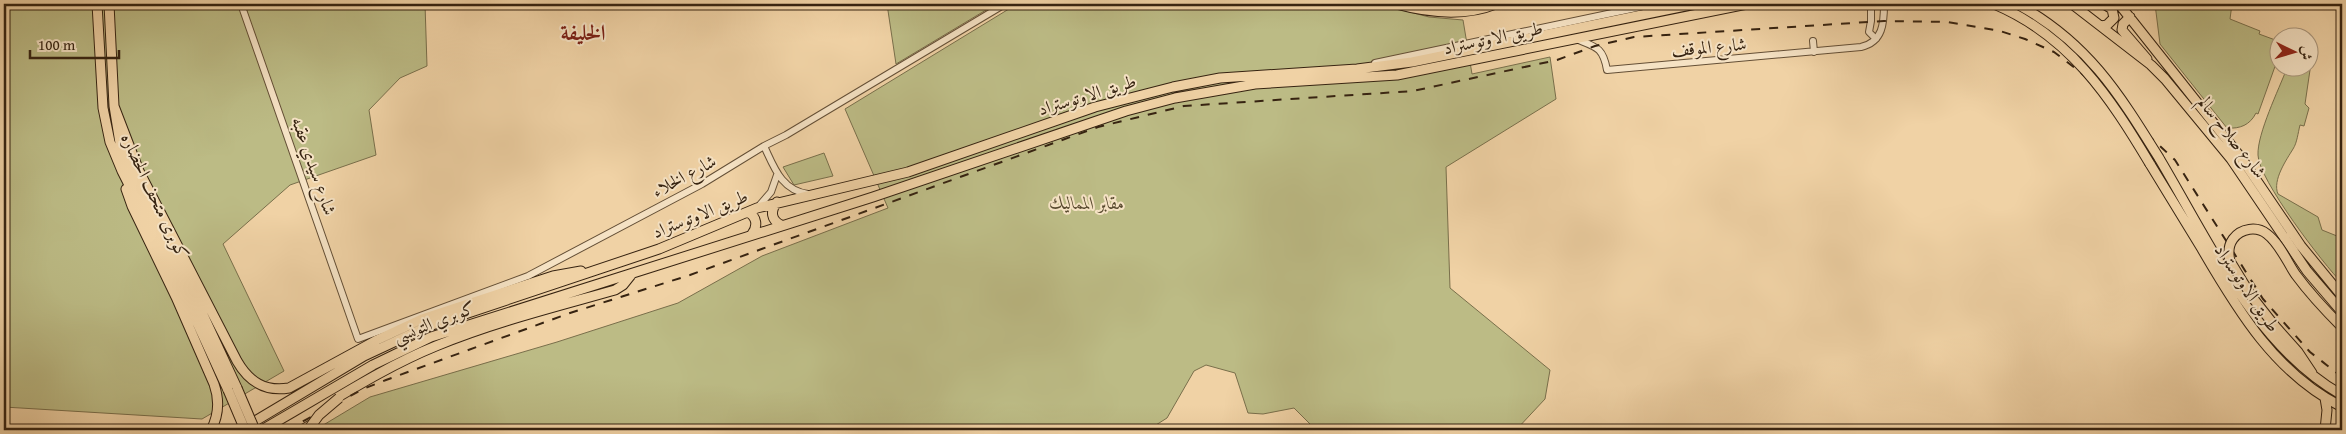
<svg xmlns="http://www.w3.org/2000/svg" width="2346" height="434" viewBox="0 0 2346 434" font-family="'Gentium Book Plus',Amiri,serif">
<style>
.green{fill:#bcbb85;stroke:#796f4b}
.lines{fill:none;stroke-linecap:round;stroke-linejoin:round}
.minor-casing{stroke:#644f36;stroke-width:8}
.highway-casing{stroke:#362311;stroke-width:11}
.minor{stroke:#f5e2c4;stroke-width:6}
.highway{stroke:#f0d2a5;stroke-width:9}
.rail{stroke:#362311;stroke-width:2;stroke-dasharray:9 9;stroke-linecap:butt}
.highway-bridge-casing{stroke:#362311;stroke-width:11;stroke-linecap:butt}
.highway-bridge{stroke:#f0d2a5;stroke-width:9}
.labels{text-anchor:middle;stroke-width:4;stroke-linejoin:round;paint-order:stroke}
.street-label{font-size:18px;fill:#362311;stroke:#f5e2c4}
.park-label{font-size:18px;font-style:italic;fill:#58492e;stroke:#f5e2c4}
.district-label{font-size:22px;font-weight:bold;fill:#7a1f14;stroke:#f5e2c4}
</style>
<rect width="100%" height="100%" fill="#f0d2a5"/>
<filter id="stains"><feTurbulence type="fractalNoise" baseFrequency=".004" numOctaves="4"/><feColorMatrix values="0 0 0 0 .2 0 0 0 0 .09 0 0 0 0 .02 0 0 0 .5 -.17"/></filter>
<radialGradient id="worn" r=".72"><stop offset=".6" stop-color="#630" stop-opacity="0"/><stop offset="1" stop-color="#630" stop-opacity=".3"/></radialGradient>
<path class="green" d="M4,4H425L427,66L400,78L369,110L376,155L290,185L223,244L284,371L202,419L4,407Z
M887,4H996L896,64Z
M1017,4H1379L1429,17L1463,20L1472,74L1550,57L1556,99L1446,167L1450,288L1550,370L1545,399L1516,430H1316L1294,408L1263,414L1248,413L1235,373L1206,365L1194,371L1167,418L1148,430H315L370,397L557,342L678,303L762,256L888,208L845,109Z
M2155,4H2232L2230,19L2260,31L2259,34L2278,41V58L2258,114L2256,113C2250,125 2240,129 2227,128L2160,44Z
M2287,68L2310,70L2305,104L2309,108L2304,126L2300,125C2298,133 2297,143 2293,149C2287,159 2272,180 2278,194L2318,217L2322,230L2342,238V283C2324,265 2258,179 2258,155C2257,134 2279,89 2287,68Z
M824,153L833,176L794,185L783,167Z"/>
<g class="lines">
<g class="minor-casing">
<path id="minor" d="M241,4L358,339L528,276L702,184L764,146L786,135L1005,4
M1871,4V21L1869,32L1876,39
M1576,39C1596,47 1603,47 1607,70L1861,47C1883,42 1884,23 1884,4
M1813,41L1814,52
M1375,63L1655,4
M764,146C774,167 781,190 808,194
M758,207L771,192L777,175"/>
</g>
<g class="highway-casing">
<path id="highway" d="M97,4L103,108L110,142L122,171L183,292L228,390
M109,4L114,106L120,143L134,177L191,289L237,388
M1396,4C1429,13 1464,17 1496,4
M2072,4L2151,65L2165,79L2231,159L2307,271L2342,312
M2119,4L2242,159L2301,246L2342,296
M2130,17L2123,24L2122,30L2147,59
M2101,26L2107,25L2114,18L2112,9L2104,4
M114,106L139,171L237,361C249,382 265,392 289,388L377,340L422,319L553,276L581,271
M2159,158C2208,240 2256,347 2342,395
M2150,164C2167,192 2185,221 2202,249C2238,311 2276,374 2342,407
M126,189L132,206L176,297L214,384C220,401 219,415 211,430
M777,202C770,211 771,220 781,225
M748,212C757,217 758,226 752,234
M2274,325L2298,352L2312,373
M2325,398L2327,410L2325,430
M240,430L364,356L426,327L659,249L757,208L908,172L1095,107L1173,87L1220,78L1357,69L1412,62L1695,4
M262,430L373,365L431,337L873,197L1126,111L1175,98L1255,84L1397,75L1747,4
M282,430C333,401 382,368 436,346C494,322 555,307 615,290L623,285L631,275
M2339,430L2342,426"/>
</g>
<use href="#minor" class="minor"/>
<use href="#highway" class="highway"/>
<path class="rail" d="M287,430L363,389L386,380L570,313L690,275L1098,127L1184,106L1413,91L1557,60L1595,46L1634,37L1884,21L1948,22L2000,31L2025,39L2054,52L2079,71L2175,160L2263,299L2310,352L2342,377"/>
<g class="highway-bridge-casing">
<path id="highway-bridge" d="M1994,4C2070,36 2110,97 2150,164
M2017,4C2087,42 2118,92 2159,158
M2274,325L2252,297L2230,261C2228,253 2228,246 2233,239C2241,228 2257,226 2267,234C2280,244 2287,262 2296,275C2310,294 2326,311 2342,327
M237,388L255,430
M228,390L245,430
M308,430L319,415L339,398"/>
</g>
<use href="#highway-bridge" class="highway-bridge"/>
</g>
<g class="labels">
<g class="street-label">
<text transform="translate(1493 38) rotate(-12)" y="6">طريق الاوتوستراد</text>
<text transform="translate(1709 47) rotate(-5)" y="6">شارع الموقف</text>
<text transform="translate(1087 95) rotate(-17)" y="6">طريق الاوتوستراد</text>
<text transform="translate(2232 137) rotate(52)" y="6">شارع صلاح سالم</text>
<text transform="translate(314 166) rotate(71)" y="6">شارع سيدي عقبه</text>
<text transform="translate(684 176) rotate(-28)" y="6">شارع الخلاء</text>
<text transform="translate(155 196) rotate(65)" y="6">كوبرى متحف الحضاره</text>
<text transform="translate(700 214) rotate(-22)" y="6">طريق الاوتوستراد</text>
<text transform="translate(2247 288) rotate(56)" y="6">طريق الاوتوستراد</text>
<text transform="translate(434 322) rotate(-21)" y="6">كوبري التونسي</text>
</g>
<g class="park-label">
<text x="1087" y="209">مقابر المماليك</text>
</g>
<g class="district-label">
<text x="583" y="40">الخليفة</text>
</g>
</g>
<rect width="2346" height="434" fill="none" stroke="#f0d2a5" stroke-width="20"/>
<rect x="5" y="5" width="2336" height="424" fill="none" stroke="#362311" stroke-width="2.5"/>
<rect x="10" y="10" width="2326" height="414" fill="none" stroke="#362311"/>
<g transform="translate(2294 52) rotate(95)"><circle r="24" fill="#f5e2c4" stroke="#a9967c"/>
<path d="M0-4L9 19L0 12L-9 19Z" fill="#8f2418"/>
<text y="-8" font-size="14" font-weight="bold" text-anchor="middle" fill="#362311">ش</text>
</g>
<path d="M30 50v8h89v-8" fill="none" stroke="#362311" stroke-width="2.5"/>
<text x="38" y="50" font-size="15" fill="#362311" stroke="#f5e2c4" stroke-width="4" paint-order="stroke">100 m</text>
<rect width="100%" height="100%" filter="url(#stains)"/>
<rect width="100%" height="100%" fill="url(#worn)"/>
</svg>
